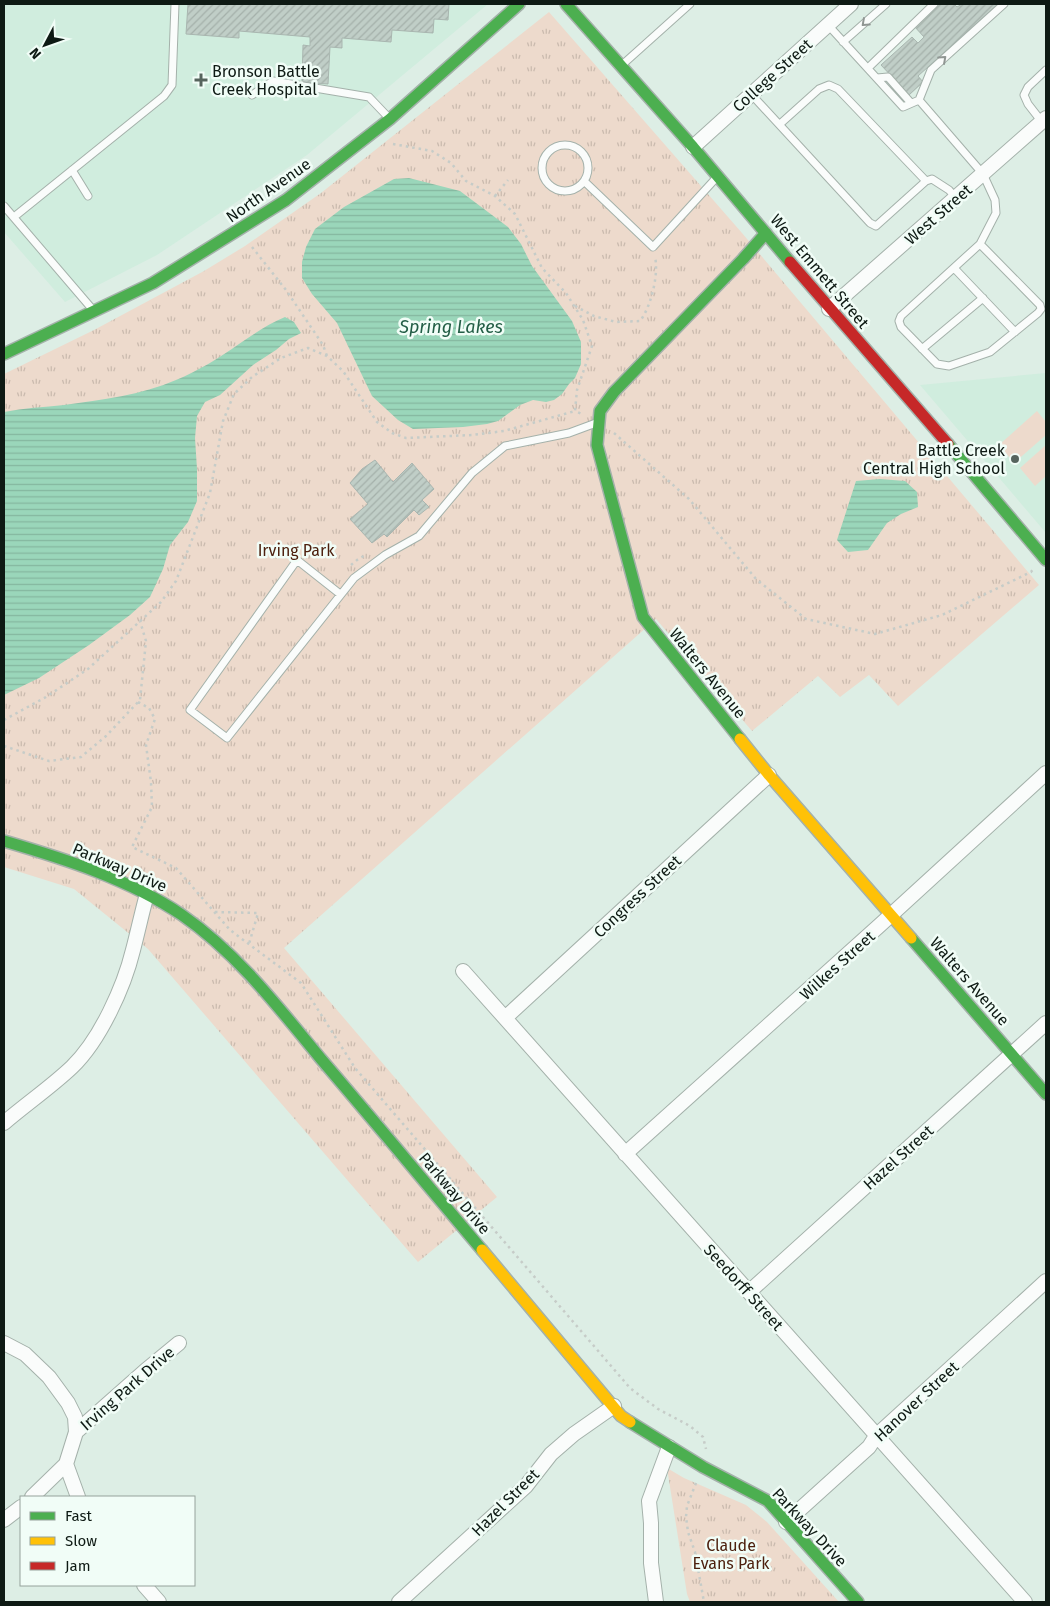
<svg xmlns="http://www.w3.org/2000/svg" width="1050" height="1606" viewBox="0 0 1050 1606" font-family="'Fira Sans',sans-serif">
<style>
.built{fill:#d0edde}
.grass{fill:#eddacc}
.park{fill:url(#park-tufts)}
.water{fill:url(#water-rules)}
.building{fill:url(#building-hatch);stroke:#a9b6b0}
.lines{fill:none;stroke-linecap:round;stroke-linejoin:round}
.lane-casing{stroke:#a4b1aa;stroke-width:9}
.street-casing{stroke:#a4b1aa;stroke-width:16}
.fast-casing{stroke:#a4b1aa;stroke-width:14}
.slow-casing{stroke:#a4b1aa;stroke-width:14}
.jam-casing{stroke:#a4b1aa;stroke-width:14}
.path{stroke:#c6ccc8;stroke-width:2.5;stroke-dasharray:2.5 4;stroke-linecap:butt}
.lane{stroke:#fafcfb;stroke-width:7}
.street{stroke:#fafcfb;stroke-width:14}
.fast{stroke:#4caf50;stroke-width:11}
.slow{stroke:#ffc107;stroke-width:11}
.jam{stroke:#c62828;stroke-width:11}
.oneway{stroke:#909693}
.poi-dot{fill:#56645d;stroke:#f1fdf7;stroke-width:2}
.labels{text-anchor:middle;stroke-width:5;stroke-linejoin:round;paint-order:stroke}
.poi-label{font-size:16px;fill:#0e1a14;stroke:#f1fdf7;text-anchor:start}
.street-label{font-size:16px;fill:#0e1a14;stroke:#f1fdf7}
.park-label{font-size:16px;fill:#4d200e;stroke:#f1fdf7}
.water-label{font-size:18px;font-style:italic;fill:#235e46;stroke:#f1fdf7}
</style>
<defs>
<pattern id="park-tufts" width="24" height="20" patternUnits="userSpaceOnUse" patternTransform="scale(1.25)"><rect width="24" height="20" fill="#eddacc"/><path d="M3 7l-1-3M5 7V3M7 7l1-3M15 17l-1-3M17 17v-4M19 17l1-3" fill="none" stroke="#cabaae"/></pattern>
<pattern id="water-rules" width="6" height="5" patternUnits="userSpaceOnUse" patternTransform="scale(1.25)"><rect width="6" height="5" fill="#9ad6ba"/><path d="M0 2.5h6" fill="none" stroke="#84b79f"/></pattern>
<pattern id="building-hatch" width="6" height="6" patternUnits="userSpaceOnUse" patternTransform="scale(1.25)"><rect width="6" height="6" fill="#c0cec7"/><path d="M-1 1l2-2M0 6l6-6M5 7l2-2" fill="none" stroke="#a4b0aa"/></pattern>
</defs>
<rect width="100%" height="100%" fill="#ddeee5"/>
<path class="built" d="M4,4H488L307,155L157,255L65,302L4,232Z
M1046,373V533L920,385Z"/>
<path class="grass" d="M1037,411L1046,422V435L1014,463L999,445Z
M1046,445V476L1035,486L1020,468Z"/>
<path class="park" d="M549,12L742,233L1039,585L898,706L869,675L840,697L818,676L752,731L656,619L284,948L497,1197L418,1262L148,949L74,889L4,867V374L94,330L204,271L245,246L321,193Z
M667,1468L684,1478L746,1505L767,1522L839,1602H690L687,1594Z"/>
<path class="water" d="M409,178L460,191L508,227L521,244L532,266L572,321L581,342V364L575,378L569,384L562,394L554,400L546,402L533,400L520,405L498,421L487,424L463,427L413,429L398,420L372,396L337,323L312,294L302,278V262L306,247L315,229L344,207L394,179Z
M285,317L294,322L301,333L289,339L276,350L253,365L220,395L205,402L197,416L195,438L197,469V501L188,522L170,545L163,569L150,597L130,615L89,645L39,678L4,695V412C24,408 44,407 64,405C102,400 141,395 176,380C198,371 219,358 239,344C254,334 268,324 285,317Z
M880,479L905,481L917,492L918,507L901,514L887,523L868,550L848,552L837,540L856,481Z"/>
<path class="building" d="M188,4H449L448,20L434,19L433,33L392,30L391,42L342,38V48L330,47L328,84L302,82L303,45L310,46V37L239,31V38L186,34Z
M939,4H954L957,7L962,4H998L918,76L923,82L909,95L881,65L912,37L918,43L924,37L914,26Z
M375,460L393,482L412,463L434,489L422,500L429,507L419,515L414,510L387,537L384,534L372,543L350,519L368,504L350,483L362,469Z"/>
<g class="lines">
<g class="lane-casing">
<path id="lane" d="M828,25L903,107L919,100L983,174L995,200L996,213L980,244L901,316L899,321L901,327L937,364L949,366L990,352L1038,313L1041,309L1040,305L980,244
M843,42L886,4
M622,65L690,4
M868,68L934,4
M877,78L888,77L911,103
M751,94L870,223L876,226L926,181L932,179L949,190L956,198
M252,95L273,81L369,97L389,118
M919,100L931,70L1004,4
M1042,122L1028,104L1024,95L1028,87L1046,70
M780,124L819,89L829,85L838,89L926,181
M542 168a23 23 0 1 1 46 0a23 23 0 1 1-46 0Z
M72,170L88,196
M584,181L653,247L717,177
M4,206L93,310
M14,217L164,96L172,85L175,4
M954,268L1015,332
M922,349L983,298
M340,594L297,560L190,710L227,738L354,578L385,555L419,536L472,473L505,446L569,433L596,423"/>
</g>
<g class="street-casing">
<path id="street" d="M693,147L851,4
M829,309L1046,118
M463,971L1025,1602
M505,1018L769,775
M4,1123C26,1104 51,1087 72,1067C100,1040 124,987 133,950C138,931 142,912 147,894
M625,1154L880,925L1046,773
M749,1292L1046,1023
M4,1343L25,1354L49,1377L68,1403L75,1417L76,1432L66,1464L32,1497
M76,1432L145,1371L179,1343
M66,1464L78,1497
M4,1520L21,1507
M786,1522L869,1447L876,1436L1046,1281
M144,1585L159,1602
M399,1602L526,1486L551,1454L574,1434L614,1406
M656,1602L651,1563V1523L649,1501L669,1447"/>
</g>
<g class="fast-casing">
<path id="fast" d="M566,4L693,147L790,262
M4,354L153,283L286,200L390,119L519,4
M948,444L1046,560
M740,739L643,617L597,445L600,411L614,392L743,259L766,233
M4,841C65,859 129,879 182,915C237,953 279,1008 321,1059C375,1122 428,1186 482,1250
M911,938L1046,1094
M630,1422L703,1467L768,1501L858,1602"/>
</g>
<g class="slow-casing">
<path id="slow" d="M740,739L769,775L911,938
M482,1250L621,1416L630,1422"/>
</g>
<g class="jam-casing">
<path id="jam" d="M790,262L948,444"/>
</g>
<path class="path" d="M393,144L432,151L451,163L466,181L495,196L515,214L542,268L566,293L583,320L592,346L577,390L575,411L584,415
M495,196L508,180
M252,247L286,290L323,345L327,356
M575,306L594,316L616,322L640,321C651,307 659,274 655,257
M614,433L689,499L756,579L806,619L875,634L942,615L1031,572L1034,568
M351,565L357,560L367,554
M138,702L149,708L155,719L146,745L151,782L152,807L132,847L176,868L230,930L301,983L355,1068L630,1388L658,1409L690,1426L703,1437L706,1449
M4,720L46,697L88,669L161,602L176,581L210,493L223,421L234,394L252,377L281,358L308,348L327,356L343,371L377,422L392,433L406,438L472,435L504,431L575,411
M4,746L49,761L81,757L106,736L140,700L146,641L140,621
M215,912L258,913L249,944
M696,1483L687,1506L686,1517L688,1532L695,1552L704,1602"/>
<use href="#lane" class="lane"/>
<use href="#street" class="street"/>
<use href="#fast" class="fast"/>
<use href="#slow" class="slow"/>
<use href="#jam" class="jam"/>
</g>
<defs><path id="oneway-chevron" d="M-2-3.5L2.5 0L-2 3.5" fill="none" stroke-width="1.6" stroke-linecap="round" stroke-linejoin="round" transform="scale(1.25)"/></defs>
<g class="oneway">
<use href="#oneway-chevron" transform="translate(865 23) rotate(138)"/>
<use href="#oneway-chevron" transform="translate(943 59) rotate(-42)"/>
</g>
<g class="poi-dot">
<path d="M198.5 72.5h5v5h5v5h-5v5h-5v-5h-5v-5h5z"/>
<circle cx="1015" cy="459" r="5"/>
</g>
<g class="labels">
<g class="poi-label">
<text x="212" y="77">Bronson Battle<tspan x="212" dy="18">Creek Hospital</tspan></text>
<text x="1005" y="456" text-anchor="end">Battle Creek<tspan x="1005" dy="18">Central High School</tspan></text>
</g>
<g class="street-label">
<text transform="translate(772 75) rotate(-42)" y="6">College Street</text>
<text transform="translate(268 190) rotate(-35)" y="6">North Avenue</text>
<text transform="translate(938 214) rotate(-41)" y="6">West Street</text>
<text transform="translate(820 271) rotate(50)" y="6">West Emmett Street</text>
<text transform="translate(708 673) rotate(51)" y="6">Walters Avenue</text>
<text transform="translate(120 867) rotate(23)" y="6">Parkway Drive</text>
<text transform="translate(637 896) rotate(-43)" y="6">Congress Street</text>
<text transform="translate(837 965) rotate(-42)" y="6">Wilkes Street</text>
<text transform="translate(970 981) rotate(49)" y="6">Walters Avenue</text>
<text transform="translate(898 1157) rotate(-42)" y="6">Hazel Street</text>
<text transform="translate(455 1193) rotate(50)" y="6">Parkway Drive</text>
<text transform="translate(744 1287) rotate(48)" y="6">Seedorff Street</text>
<text transform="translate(127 1388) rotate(-41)" y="6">Irving Park Drive</text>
<text transform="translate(916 1401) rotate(-43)" y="6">Hanover Street</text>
<text transform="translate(505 1502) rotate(-45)" y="6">Hazel Street</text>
<text transform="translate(810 1527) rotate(47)" y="6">Parkway Drive</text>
</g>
<g class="park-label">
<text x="296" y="556">Irving Park</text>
<text x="731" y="1551">Claude<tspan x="731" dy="18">Evans Park</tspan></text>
</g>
<g class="water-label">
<text x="451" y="333">Spring Lakes</text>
</g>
</g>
<rect width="1050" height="1606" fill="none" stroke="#0e1a14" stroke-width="10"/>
<rect x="20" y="1496" width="175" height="90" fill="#f1fdf7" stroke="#96a29c"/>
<rect x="30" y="1512" width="25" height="8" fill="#4caf50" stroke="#96a29c"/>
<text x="65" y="1521" font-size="15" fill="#0e1a14">Fast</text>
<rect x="30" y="1537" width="25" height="8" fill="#ffc107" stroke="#96a29c"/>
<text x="65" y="1546" font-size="15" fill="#0e1a14">Slow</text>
<rect x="30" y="1562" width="25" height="8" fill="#c62828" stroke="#96a29c"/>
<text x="65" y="1571" font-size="15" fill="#0e1a14">Jam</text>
<g transform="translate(45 45) rotate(229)" stroke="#f1fdf7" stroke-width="4" paint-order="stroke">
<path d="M0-4L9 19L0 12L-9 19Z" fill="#0e1a14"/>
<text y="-8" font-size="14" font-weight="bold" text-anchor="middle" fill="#0e1a14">N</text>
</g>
</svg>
